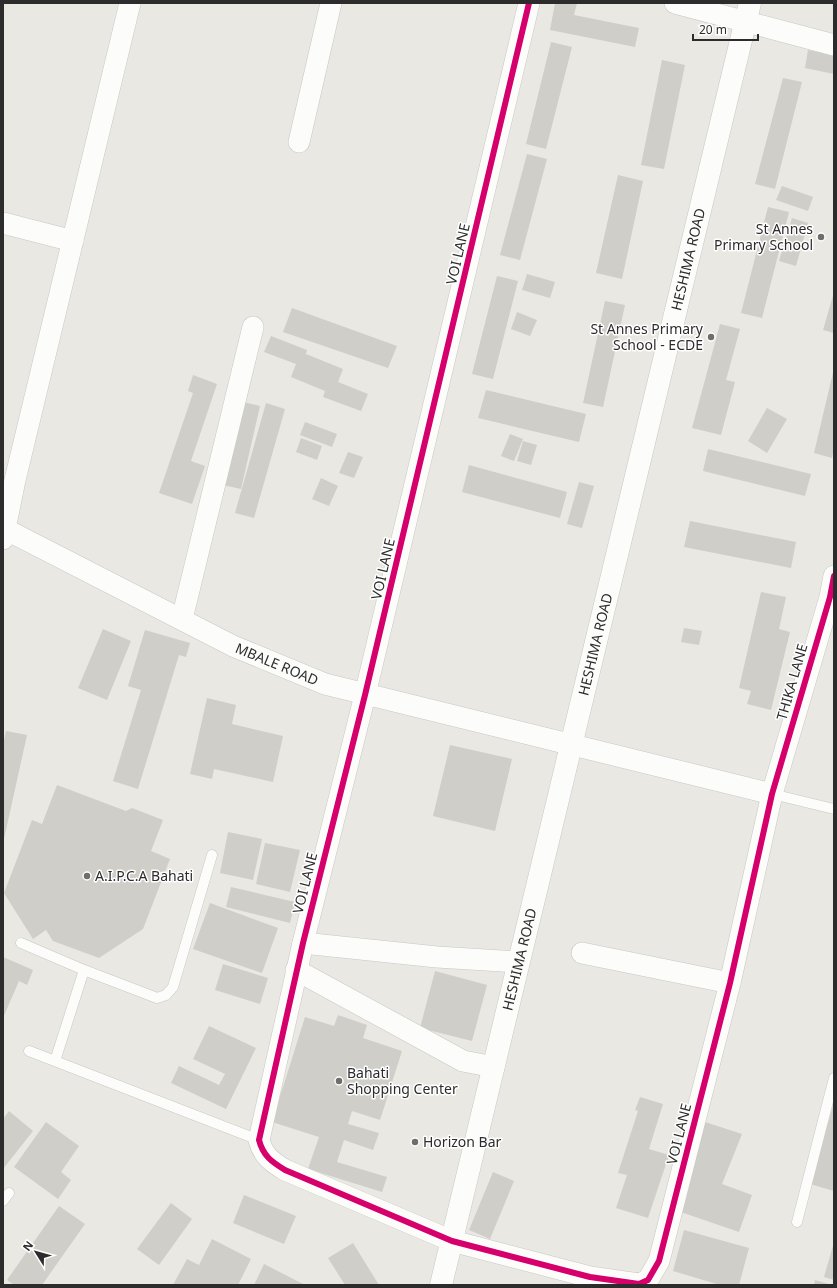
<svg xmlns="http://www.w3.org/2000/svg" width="837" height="1288" viewBox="0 0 837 1288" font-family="'Noto Sans',sans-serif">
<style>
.building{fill:#cfcec9}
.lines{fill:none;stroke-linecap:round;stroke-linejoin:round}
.lane-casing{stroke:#c8c7c7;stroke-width:11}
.street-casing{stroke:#c8c7c7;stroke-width:22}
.secondary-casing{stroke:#c8c7c7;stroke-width:23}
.lane{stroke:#fcfcfb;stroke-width:10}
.street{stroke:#fcfcfb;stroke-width:21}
.secondary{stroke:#fcfcfb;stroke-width:22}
.cycleway-casing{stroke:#fff;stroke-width:8}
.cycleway{stroke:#d6006c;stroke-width:6}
.poi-dot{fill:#6e6e6c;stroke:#fff;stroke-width:1.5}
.labels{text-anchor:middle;stroke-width:3;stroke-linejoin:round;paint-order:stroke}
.poi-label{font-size:14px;fill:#2c2c2c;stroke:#fff;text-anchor:start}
.street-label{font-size:14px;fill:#2c2c2c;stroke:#fff}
</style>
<rect width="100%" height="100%" fill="#eae8e2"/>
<path class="building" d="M555,3H577L574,15L639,28L635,47L550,30Z
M551,42L572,47L546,149L526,144Z
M808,50L834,55V74L805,68Z
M662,60L685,65L664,169L641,165Z
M783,78L802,82L775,189L755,184Z
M527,154L547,159L520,260L500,255Z
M618,175L643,181L622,279L596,273Z
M782,186L813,197L808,211L776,200Z
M768,207L789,212L762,318L741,313Z
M792,218L808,223L796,266L779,261Z
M527,274L555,282L550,298L522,290Z
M497,276L518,281L493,379L472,374Z
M834,292V333L823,330Z
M605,301L625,305L603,407L583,403Z
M292,308L397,346L388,368L283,332Z
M517,312L537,320L530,336L511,329Z
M720,324L740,329L726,380L735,382L721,435L692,428Z
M271,336L307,350L306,354L343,369L338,382L368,394L361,411L323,397L325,391L291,377L296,364L264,352Z
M834,368V449L832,458L814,453Z
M193,375L217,384L191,461L205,466L192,504L159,493L193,393L188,391Z
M486,390L586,414L579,442L478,418Z
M243,402L260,406L241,489L223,485Z
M266,403L285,409L254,518L235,513Z
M767,408L787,419L767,453L748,441Z
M305,422L337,434L332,447L300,435Z
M510,434L523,439L514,461L501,456Z
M301,438L322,446L317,460L296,452Z
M523,441L537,445L531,465L517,461Z
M708,449L811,474L805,496L703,471Z
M348,452L363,457L354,478L339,473Z
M469,465L567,492L560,518L462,492Z
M321,478L338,486L329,506L312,499Z
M579,482L594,486L582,528L567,524Z
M690,521L796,542L791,568L684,547Z
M761,592L786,597L779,629L790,632L771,710L747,704L751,691L739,688Z
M684,628L702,631L699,645L681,642Z
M103,629L131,641L107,700L78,688Z
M145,630L190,643L186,657L179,655L138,789L113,781L141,690L128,686Z
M207,698L236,705L232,724L283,736L273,782L214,769L212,779L190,774Z
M6,731L27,735L4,839L3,745Z
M450,745L512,759L495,831L433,816Z
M57,785L126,811L132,808L163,820L151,851L170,859L143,929L99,958L53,941L46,930L33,939L4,893L32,820L42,824Z
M228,832L262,839L253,880L220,873Z
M265,843L300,850L290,892L256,884Z
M231,887L295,902L290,923L226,907Z
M210,903L278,928L262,973L193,949Z
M3,957L33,970L27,985L19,981L3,1018Z
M223,964L268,978L260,1004L215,990Z
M435,971L487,985L472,1041L420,1028Z
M338,1015L367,1025L363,1038L402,1051L380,1120L352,1111L348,1124L379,1133L373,1150L344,1140L337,1162L387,1177L382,1192L308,1169L319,1137L272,1122L305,1017L334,1026Z
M209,1026L256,1048L226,1109L171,1083L179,1066L219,1085L225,1074L193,1059Z
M640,1097L663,1104L649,1149L669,1155L648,1218L616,1208L627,1175L618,1173L638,1111L635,1110Z
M834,1103V1191L810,1184Z
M9,1111L33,1131L3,1169V1119Z
M46,1122L79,1146L61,1172L71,1180L58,1199L14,1167Z
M705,1122L742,1134L722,1184L752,1195L739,1232L675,1210Z
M493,1172L514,1181L490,1239L469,1230Z
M244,1195L296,1216L284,1244L233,1223Z
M171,1203L192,1219L159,1265L137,1249Z
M59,1206L85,1224L42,1285H14L7,1280Z
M684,1230L749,1248L739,1285H720L673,1271Z
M212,1239L251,1259L238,1285H173L187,1259L199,1265Z
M834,1242V1280L824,1277Z
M353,1243L379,1285H345L328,1258Z
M264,1264L305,1285H254Z
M815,1280L832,1285H814Z"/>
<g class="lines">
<g class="lane-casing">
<path id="lane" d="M772,794L834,809
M21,943L84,970L157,998L166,995L173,987L212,855
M29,1051L259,1140
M55,1061L84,970
M3,1201L9,1193
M797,1222L834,1078"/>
</g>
<g class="street-casing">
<g id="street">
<path d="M529,3L365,695L303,943L259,1140C263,1156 272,1162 285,1170L452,1241L590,1277L639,1284L648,1280L659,1261L730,983L772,794L830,597L834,576"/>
<path d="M675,3L834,45"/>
<path d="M299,142L331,3"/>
<path d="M3,223L73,241"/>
<path id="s1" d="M3,528L233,646L325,684L772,794"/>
<path d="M3,539L15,480L130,3"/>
<path d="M182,619L253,327"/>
<path d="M303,943L437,957L519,962"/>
<path d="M582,953L730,983"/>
<path d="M296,970L463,1061L494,1067"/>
</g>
</g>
<g class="secondary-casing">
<g id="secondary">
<path id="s2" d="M441,1285L750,3"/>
</g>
</g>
<use href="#lane" class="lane"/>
<use href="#street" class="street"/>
<use href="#secondary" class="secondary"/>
<g class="cycleway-casing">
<path id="cycleway" d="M529,3L365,695L303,943L259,1140C263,1156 272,1162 285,1170L452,1241L590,1277L639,1284L648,1280L659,1261L730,983L772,794L830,597L834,576"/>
</g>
<use href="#cycleway" class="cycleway"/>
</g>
<g class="poi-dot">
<circle cx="821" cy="237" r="4"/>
<circle cx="711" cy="337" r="4"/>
<circle cx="87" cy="876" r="4"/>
<circle cx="339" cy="1081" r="4"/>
<circle cx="415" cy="1142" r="4"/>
</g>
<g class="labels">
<g class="poi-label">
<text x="813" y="234" text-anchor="end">St Annes<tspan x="813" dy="16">Primary School</tspan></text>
<text x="703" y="334" text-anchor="end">St Annes Primary<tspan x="703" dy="16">School - ECDE</tspan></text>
<text x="95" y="881">A.I.P.C.A Bahati</text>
<text x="347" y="1078">Bahati<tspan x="347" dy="16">Shopping Center</tspan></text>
<text x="423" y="1147">Horizon Bar</text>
</g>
<g class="street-label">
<text transform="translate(458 254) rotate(-77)" y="5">VOI LANE</text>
<text dy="5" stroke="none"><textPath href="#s2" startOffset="1055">HESHIMA ROAD</textPath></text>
<text transform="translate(383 569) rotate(-77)" y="5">VOI LANE</text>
<text dy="5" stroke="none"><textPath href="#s2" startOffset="659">HESHIMA ROAD</textPath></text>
<text dy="5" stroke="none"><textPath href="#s1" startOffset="306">MBALE ROAD</textPath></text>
<text transform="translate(792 682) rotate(-74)" y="5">THIKA LANE</text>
<text transform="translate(305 883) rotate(-76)" y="5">VOI LANE</text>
<text dy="5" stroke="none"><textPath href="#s2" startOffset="335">HESHIMA ROAD</textPath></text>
<text transform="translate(679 1134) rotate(-76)" y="5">VOI LANE</text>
</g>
</g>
<rect width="837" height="1288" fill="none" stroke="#2c2c2c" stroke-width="8"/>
<g transform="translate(36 1252) rotate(307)" stroke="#ffffff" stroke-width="3" paint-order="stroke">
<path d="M0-3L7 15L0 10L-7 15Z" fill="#2c2c2c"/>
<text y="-6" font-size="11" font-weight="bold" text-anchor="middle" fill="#2c2c2c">N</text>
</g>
<path d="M693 34v6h65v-6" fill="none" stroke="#2c2c2c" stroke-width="2"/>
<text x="699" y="34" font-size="12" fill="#2c2c2c" stroke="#ffffff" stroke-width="3" paint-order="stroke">20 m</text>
</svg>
